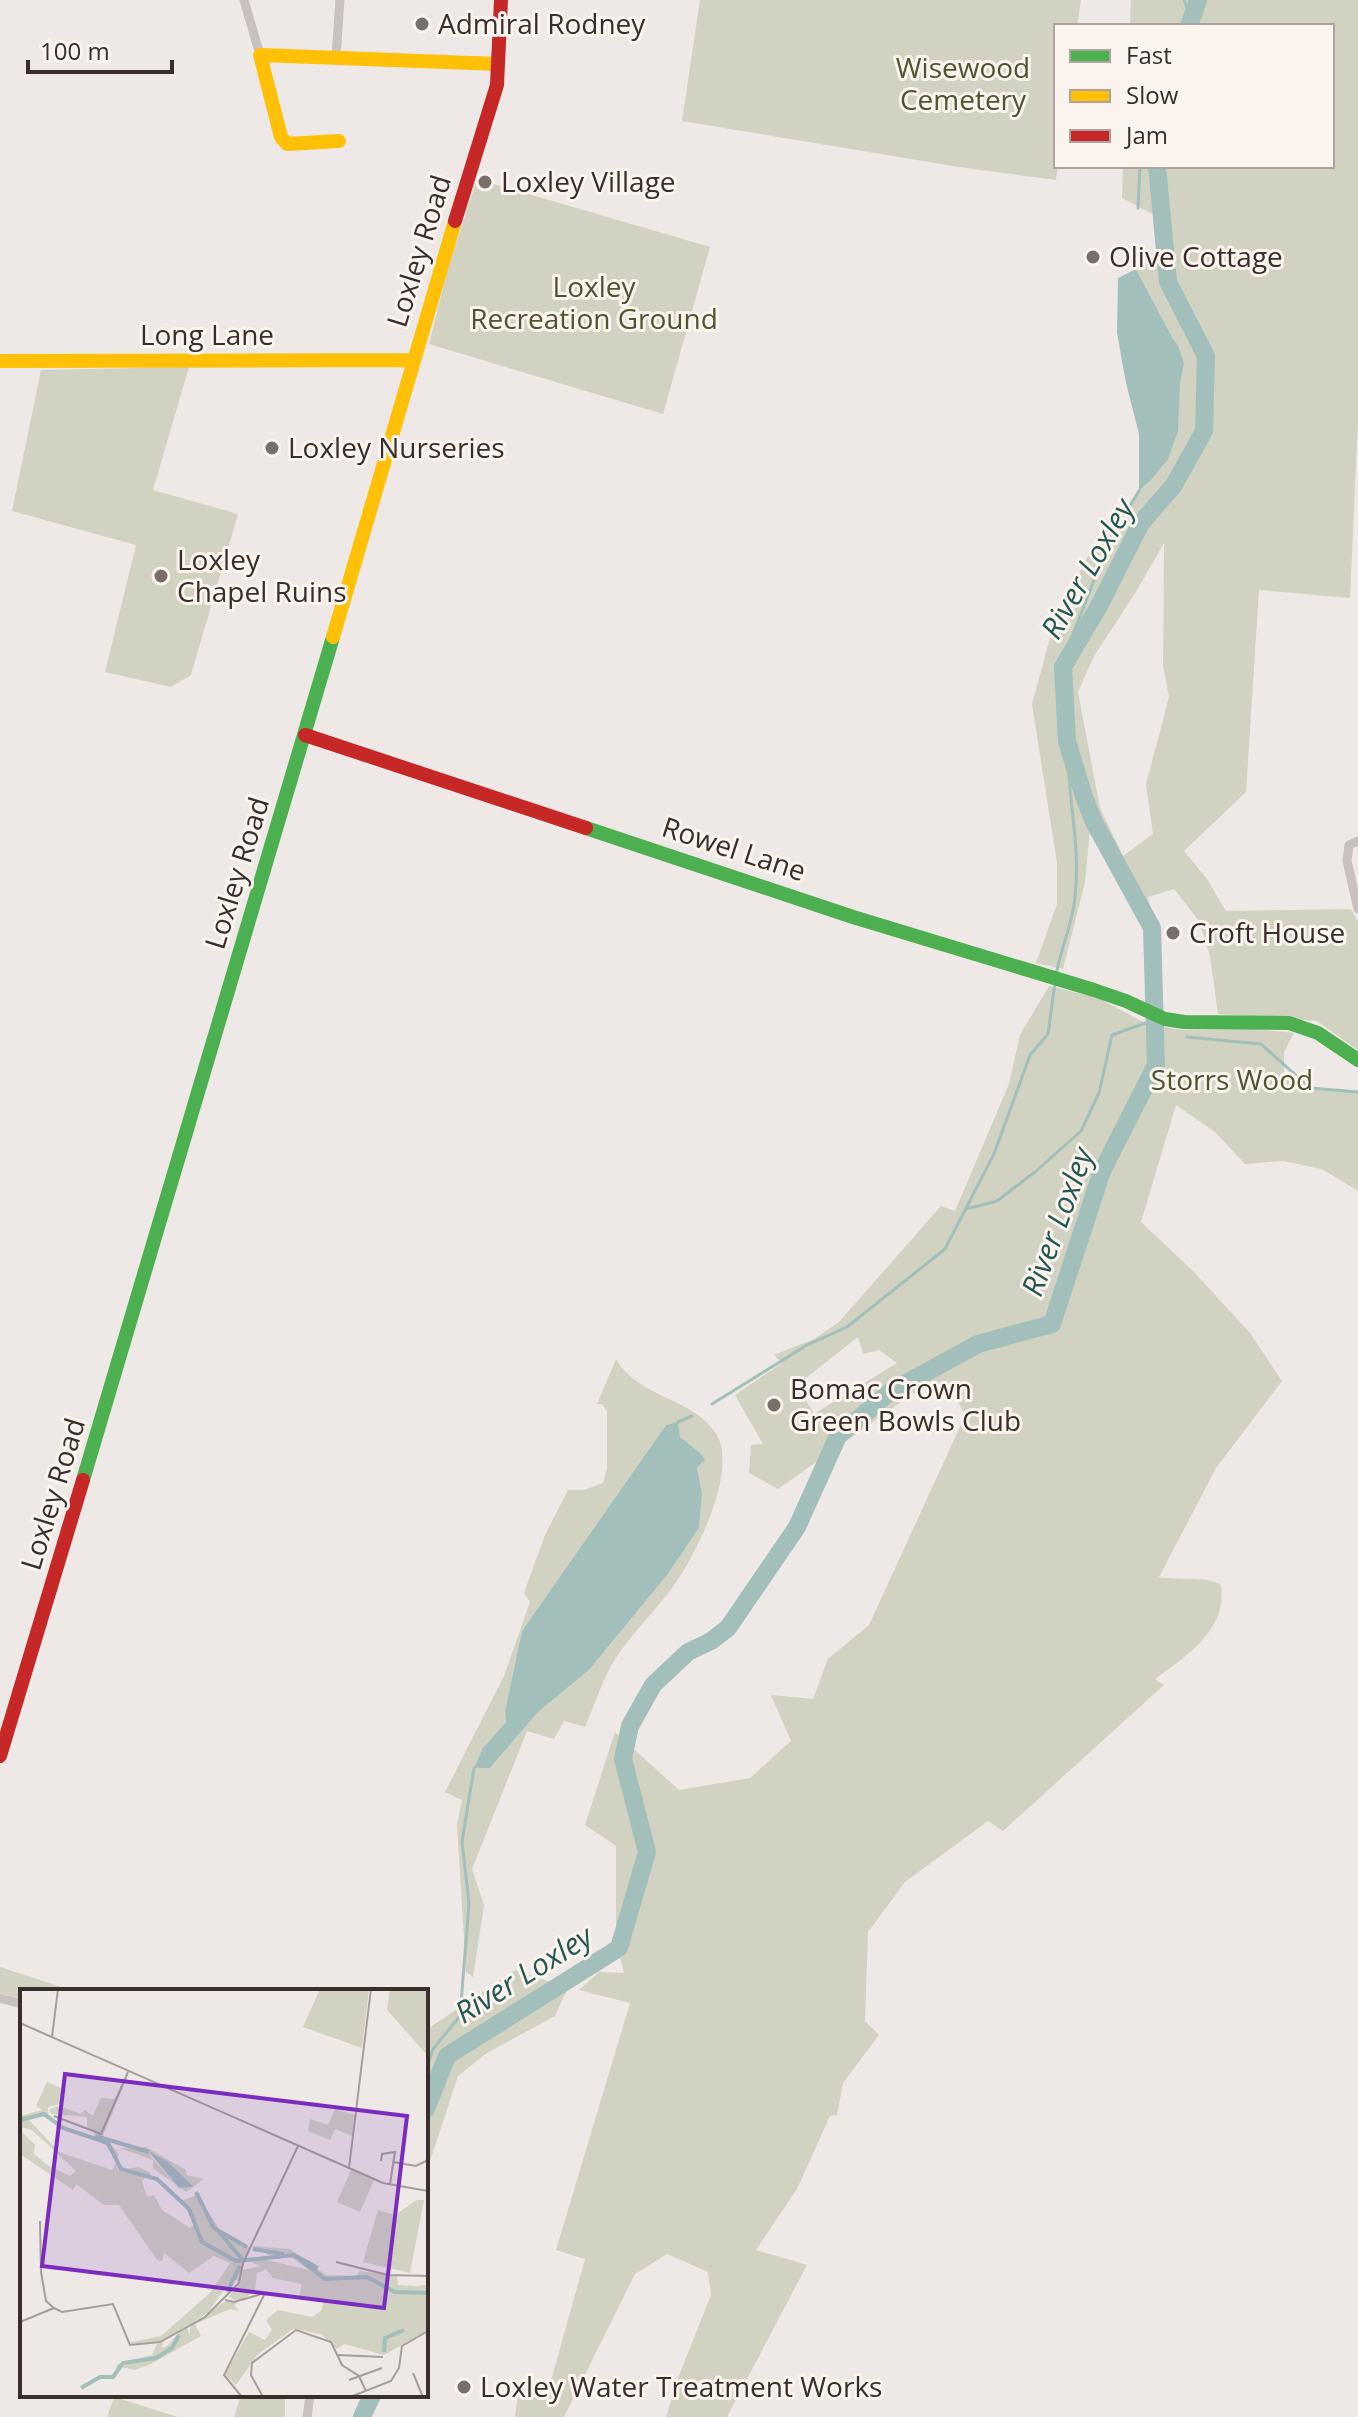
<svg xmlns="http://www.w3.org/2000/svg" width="1358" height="2417" viewBox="0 0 1358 2417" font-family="'Open Sans',sans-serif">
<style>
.green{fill:#d1d2c1;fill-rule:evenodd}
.water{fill:#a2bfbb}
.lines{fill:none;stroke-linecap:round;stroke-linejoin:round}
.stream{stroke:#a2bfbb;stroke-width:3}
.river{stroke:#a2bfbb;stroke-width:18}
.street{stroke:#c8c1be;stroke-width:9}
.fast{stroke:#4caf50;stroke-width:14}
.slow{stroke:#ffc107;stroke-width:14}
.jam{stroke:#c62828;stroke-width:14}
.poi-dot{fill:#786f6d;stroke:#faf3ee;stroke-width:3}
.labels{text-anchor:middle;stroke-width:6;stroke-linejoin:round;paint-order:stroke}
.poi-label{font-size:28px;fill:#392e2c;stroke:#faf3ee;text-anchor:start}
.park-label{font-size:28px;fill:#4d5531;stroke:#faf3ee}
.street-label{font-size:28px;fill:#392e2c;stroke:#faf3ee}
.water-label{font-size:30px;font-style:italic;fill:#245854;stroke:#faf3ee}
.inset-river{fill:none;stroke:#a2bfbb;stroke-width:4}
.inset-road{fill:none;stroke:#a69e9c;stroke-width:2}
.view{fill:#7b2cbf;fill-opacity:0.15;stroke:#7b2cbf;stroke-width:4}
.inset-edge{fill:none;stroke:#392e2c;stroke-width:4}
</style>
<rect width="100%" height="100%" fill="#eee9e6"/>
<path class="green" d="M700,0H1081L1077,26H1056V166H1058L1056,180L959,167L682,121Z
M1131,0H1358V420L1350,598L1259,590L1246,792L1184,851L1207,879L1226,911L1351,909L1358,922V1050L1317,1021L1218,1014L1210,956L1199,921L1174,889L1148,897L1153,917L1162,1005L1146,1001L1144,927L1090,830L1085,882L1063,969L1036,963L1057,904V863L1032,704L1053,627L1087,558L1139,491L1151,480L1180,385L1184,363L1178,345L1173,339L1136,269L1140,253H1157L1158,217L1122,198L1123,166H1332V26H1130ZM1164,543L1163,666L1169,697L1146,784L1153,834L1123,856L1100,808L1078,692L1094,656L1136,592Z
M477,179L710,247L663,414L429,344L448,268Z
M189,367L153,490L238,514L191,675L171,687L105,672L136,545L12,511L41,370Z
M1049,986L1098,998L1149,1025L1182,1030L1256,1029L1294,1033L1284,1052V1077L1310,1091L1326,1088L1358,1091V1191L1322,1169L1283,1161L1245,1164L1215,1132L1176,1105L1141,1222L1193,1271L1250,1333L1282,1381L1216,1468L1159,1577C1178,1581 1206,1575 1221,1585C1228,1629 1187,1656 1155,1679L1164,1685L1003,1831L988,1821L905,1882L868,1932L865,2021L879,2035L843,2083L837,2115L830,2116L797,2189L756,2250L807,2265L727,2417H666L678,2378L711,2295L708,2272L667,2254L635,2274L564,2417H515L519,2386L547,2395L585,2259L556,2250L630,2003L579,1990L599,1972L624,1973L616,1940V1846L585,1825L615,1732L679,1790L750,1778L791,1741L771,1695L813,1699L828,1659L869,1625L965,1416L950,1384L928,1383L778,1489L749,1473L751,1445L763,1444L735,1395L782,1363L774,1355L814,1339L839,1322L941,1206L955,1211L1009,1084L1020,1035ZM858,1337L863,1354L879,1350L897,1363L814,1414L797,1385Z
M616,1359C638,1398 695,1398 717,1435C738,1472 695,1557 672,1588C655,1611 634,1631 618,1655C604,1674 595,1705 585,1727L564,1721L554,1739L527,1731L472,1869L484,1905L473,1977L466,1972L457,1825L462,1800L445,1792L504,1676L530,1602L524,1593L545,1535L568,1490H584L603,1483L607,1469V1411L602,1404H597ZM678,1422L680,1437L699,1452L697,1467L702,1494L699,1528L667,1575L589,1670L538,1712L490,1768L483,1748L506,1722L505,1711L522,1631L666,1425Z
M0,1967L74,1991H22V1999L0,1993Z
M515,1970L568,1988L555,2016L487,2053L458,2076L426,2173V2030Z
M241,2395H285V2417H234Z
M114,2397L178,2417H107Z"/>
<path class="water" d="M1136,269L1173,339L1178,345L1184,363L1180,385L1178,431L1168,459L1151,480L1139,491V434L1126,383L1117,333L1118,278Z
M678,1422L680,1437L699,1452L705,1460L697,1467L702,1494L699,1528L667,1575L589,1670L538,1712L490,1768H474L483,1748L506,1722L505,1711L522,1631L666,1425Z"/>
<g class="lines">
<path class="stream" d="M1184,0L1192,19
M1138,208L1140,166
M1073,651L1070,642L1110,539L1139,491
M1056,976C1060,949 1073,923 1075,897C1081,845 1067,793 1067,741
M1187,1037L1261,1044L1310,1088L1358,1092
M966,1209L997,1201L1035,1172L1081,1131L1099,1093L1112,1035L1154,1020
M712,1404L807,1345L847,1327L945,1249L994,1154L1030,1055L1048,1034L1055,983
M678,1422L692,1416
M426,2070L433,2049L460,2016L469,1903L462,1842L474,1768"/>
<path class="river" d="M1189,26L1198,0
M426,2109L447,2056L619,1948L647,1852L623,1759L630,1726L653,1685L688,1652L711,1641L728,1628L797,1527L838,1436L890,1392L978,1344L1052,1324L1102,1171L1156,1065L1152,928L1094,822L1084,797L1067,741L1063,667L1099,606L1141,523L1174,485L1204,431L1206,356L1168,282L1157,166
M362,2417L372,2395"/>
<path class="street" d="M244,0L260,55
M336,57L340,0
M1358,841L1349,845L1347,861L1358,909
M0,1998L22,2004
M307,2417L310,2395"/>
<path class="fast" d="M586,828L853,917L1094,990L1126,1001L1165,1019L1184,1022L1289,1023L1318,1033L1358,1060
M83,1480L333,637"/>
<path class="slow" d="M339,141L287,144L281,137L260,55L498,64
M0,361L414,360
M333,637L455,221"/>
<path class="jam" d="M455,221L497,85L501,0
M305,735L586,828
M0,1756L83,1480"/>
</g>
<g class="poi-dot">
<circle cx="422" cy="24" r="8"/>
<circle cx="485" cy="182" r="8"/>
<circle cx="1093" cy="257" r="8"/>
<circle cx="272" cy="448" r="8"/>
<circle cx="161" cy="576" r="8"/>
<circle cx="1173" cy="933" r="8"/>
<circle cx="774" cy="1405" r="8"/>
<circle cx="464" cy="2387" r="8"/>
</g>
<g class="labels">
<g class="poi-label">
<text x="438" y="34">Admiral Rodney</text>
<text x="501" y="192">Loxley Village</text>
<text x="1109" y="267">Olive Cottage</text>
<text x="288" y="458">Loxley Nurseries</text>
<text x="177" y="570">Loxley<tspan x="177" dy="32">Chapel Ruins</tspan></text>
<text x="1189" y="943">Croft House</text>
<text x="790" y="1399">Bomac Crown<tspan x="790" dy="32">Green Bowls Club</tspan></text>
<text x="480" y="2397">Loxley Water Treatment Works</text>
</g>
<g class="park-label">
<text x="963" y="78">Wisewood<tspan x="963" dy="32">Cemetery</tspan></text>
<text x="594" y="297">Loxley<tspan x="594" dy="32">Recreation Ground</tspan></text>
<text x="1232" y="1090">Storrs Wood</text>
</g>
<g class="street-label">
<text transform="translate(419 251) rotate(-73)" y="10">Loxley Road</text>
<text x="207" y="345">Long Lane</text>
<text transform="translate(734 849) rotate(18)" y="10">Rowel Lane</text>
<text transform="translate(237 873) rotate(-73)" y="10">Loxley Road</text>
<text transform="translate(53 1494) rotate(-73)" y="10">Loxley Road</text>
</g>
<g class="water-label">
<text transform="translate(1088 569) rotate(-60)" y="10">River Loxley</text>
<text transform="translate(1058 1222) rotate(-70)" y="10">River Loxley</text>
<text transform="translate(524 1975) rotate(-32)" y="10">River Loxley</text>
</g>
</g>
<g transform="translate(20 1989)">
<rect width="408" height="408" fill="#eee9e6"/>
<path d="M300,0H349L342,59L283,38ZM370,0H408V67L367,21ZM109,84L83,147L99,165L96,172L85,155L72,149L75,145L67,138V128L31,125L29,120L39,117L61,125L65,121L73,127L81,109L95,110ZM27,93L46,101L40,115L28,118V127L8,130L39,163L92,181L96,174L98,181L119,178L131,184L122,192L127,208L134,206L142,221L170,239L175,234L163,211L177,206L200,241L229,258L219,292L212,290L186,326L140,352L111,355V353L141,347L191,303L210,274L194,267L169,284L144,264L142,272L137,271L99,216H84L56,195L53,201L0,165V141L15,156L14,165L29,177L50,187L56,182L12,141L0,138V127L22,121L16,117ZM315,120L334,126L332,147L315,140L310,151L288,142L290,130L308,136ZM126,158L166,181L167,186L184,190L166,203L133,179V171L99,159ZM129,165L147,172L174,198L159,199ZM331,181L354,191L340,223L317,213ZM397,211H404L390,284L343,273L358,221L375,226ZM233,257L270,260L306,286L336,287L340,282L377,287L378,296L397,297L378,299L408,296V341L364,366L324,355L317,360L301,345L273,340L238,365L216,396L205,385L229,343L245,351L252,341L246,331L258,321L292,328L301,322L304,312L279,307L282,295L253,289L246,280L237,284L235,302L214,316L219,322L210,320L175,335L181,347L131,375L115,381L101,378L95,386L97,375L132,366L137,355L144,353L141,358H146L166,336L170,347V335L204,313L218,312L208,308L220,295L223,281L241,277L226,271L250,267ZM270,267L289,281L247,271L254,268Z" fill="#d1d2c1" fill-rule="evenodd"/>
<path d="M129,163L147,172L174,198L159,199Z" fill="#a2bfbb"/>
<path class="inset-river" d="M0,131L24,125L43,139L88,154L101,180L137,190L169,220L182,253L216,272L274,266L305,290L347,288L375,303L408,304M76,147L129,163M176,203L194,239L227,258M199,243L222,270M233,260L264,265M276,267L298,279M207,303L220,277M364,363L365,349L384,341M61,399L80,388H93L103,374L136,369L152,359L159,346"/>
<path class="inset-road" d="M0,34L363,194L408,202M32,48L38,0M34,127L81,145L108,83M361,172L362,165L375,163L370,195M373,173L396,177L408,171M329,179L351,0M20,232L21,283L26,312L34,319M316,273L368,286L408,287M205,311L214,313L245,304L204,386L222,408M34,319L42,323L93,315L110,356L140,353L185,328L219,294L223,274L278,157M0,333L34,319M318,366L363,368M393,384L403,408M329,391L362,379M243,408L231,386L232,374L276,341L311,353L322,376L339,387L346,402M330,408L371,392L379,379L382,357L408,342"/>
<path class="view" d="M45,85L387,127L364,319L22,277Z"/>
<rect width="408" height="408" class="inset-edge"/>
</g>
<rect x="1054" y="24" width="280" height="144" fill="#faf3ee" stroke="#ada4a0" stroke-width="2"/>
<rect x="1070" y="50" width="40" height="12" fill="#4caf50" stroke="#ada4a0" stroke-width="2"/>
<text x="1126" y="64" font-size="24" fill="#392e2c">Fast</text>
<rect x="1070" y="90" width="40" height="12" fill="#ffc107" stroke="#ada4a0" stroke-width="2"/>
<text x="1126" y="104" font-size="24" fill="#392e2c">Slow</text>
<rect x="1070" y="130" width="40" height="12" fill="#c62828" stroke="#ada4a0" stroke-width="2"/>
<text x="1126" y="144" font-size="24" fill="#392e2c">Jam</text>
<path d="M28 60v12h144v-12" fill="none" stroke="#392e2c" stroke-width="4"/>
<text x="40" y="60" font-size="24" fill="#392e2c" stroke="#faf3ee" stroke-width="6" paint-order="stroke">100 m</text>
</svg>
